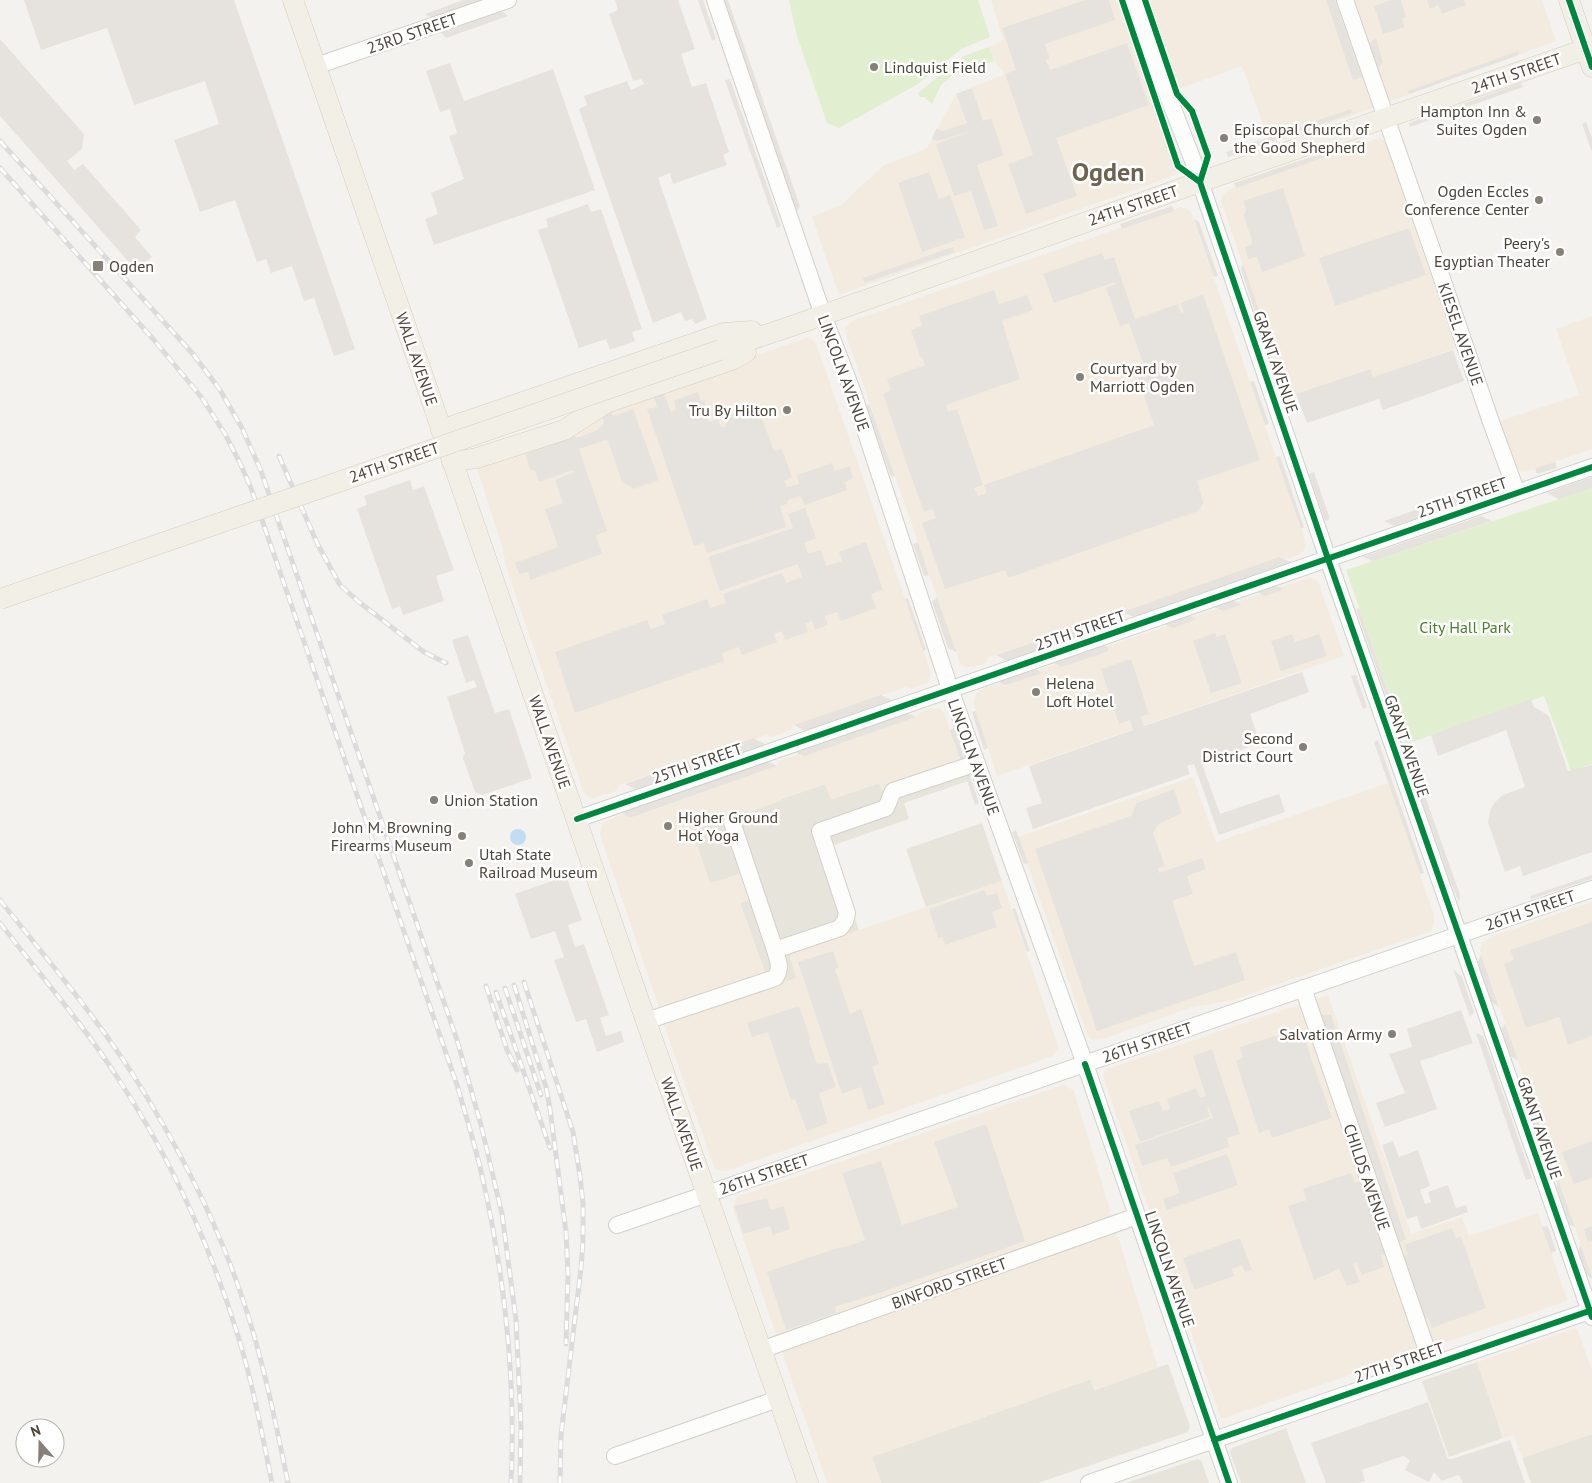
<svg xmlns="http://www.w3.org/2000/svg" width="1592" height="1483" viewBox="0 0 1592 1483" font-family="'PT Sans',sans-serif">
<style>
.residential{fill:#e7e4dc}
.commercial{fill:#f3ebdf}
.green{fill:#e1eecf}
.parking{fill:#e6e3df}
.water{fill:#c0ddf1}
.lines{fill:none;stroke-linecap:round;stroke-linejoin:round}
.minor-casing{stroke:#d2d0cb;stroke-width:18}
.major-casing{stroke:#d6cebb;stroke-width:21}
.minor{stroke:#fdfdfc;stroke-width:16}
.major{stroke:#f2efe6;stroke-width:20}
.rail-casing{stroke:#dbdbda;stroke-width:5}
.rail{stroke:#fff;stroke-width:3;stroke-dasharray:9;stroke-linecap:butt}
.major-bridge-casing{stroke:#d6cebb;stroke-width:21;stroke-linecap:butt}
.major-bridge{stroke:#f2efe6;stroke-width:20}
.cycleway-casing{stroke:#fff;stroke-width:9}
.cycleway{stroke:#00873e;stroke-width:6}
.poi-dot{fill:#868178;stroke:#fff;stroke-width:2}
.labels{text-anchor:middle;stroke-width:5;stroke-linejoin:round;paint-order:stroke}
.street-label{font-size:16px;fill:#4b4439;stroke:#fff}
.poi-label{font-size:16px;fill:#4b4439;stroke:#fff;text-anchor:start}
.park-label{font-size:16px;fill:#4a7f2a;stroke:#fff}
.town-label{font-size:26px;font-weight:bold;fill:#6e6250;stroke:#fff}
</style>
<rect width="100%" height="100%" fill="#f4f2ee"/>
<path class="residential" d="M961,762L968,781L904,803L909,819L831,846L859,930L792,953L790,957L797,978L664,1025L661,1013L767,978L740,903L743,873L710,884L692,831L748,810L749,812L782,800L781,799L826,784L832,799L879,783L882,790Z
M982,823L1002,881L926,907L906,849Z
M1477,1362L1503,1438L1449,1457L1422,1381Z
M1168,1364L1190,1426L1188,1432L1038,1483H881L872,1457L1091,1379L1095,1390Z
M1286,1428L1306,1483H1241L1230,1452L1232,1448Z
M1592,1434V1483H1531L1522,1458Z
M1197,1459L1201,1460L1209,1483H1126Z"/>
<path class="commercial" d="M991,0H1120L1181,173L839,295L812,217L841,205L883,166L927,148L956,94L1005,74L994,61L989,47L1003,40Z
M1148,0H1542L1556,41L1270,145L1242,66L1179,89Z
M1379,138L1382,139L1386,143L1456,348L1373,377L1369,369L1288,397L1221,201L1222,196L1228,190Z
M1180,207L1188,209L1191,212L1305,541V549L1300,554L1286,559L1279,558L1125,611L1122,615L1102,622L1097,621L989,657L986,663L973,667H965L960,663L846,335L845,328L852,321Z
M1592,316V449L1525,472L1519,471L1517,469L1507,441L1503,437L1497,422L1579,395L1556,329Z
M806,338L812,339L816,343L931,673L929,681L927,683L912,689L906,687L794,725L791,730L772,737L766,735L619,785L616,791L594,798L588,797L584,793L507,570L502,546L477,468L616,403Z
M1307,578H1312L1318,581L1344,656L997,776L973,701L976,694L980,690Z
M931,708L940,709L944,712L961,762L882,791L879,783L831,799L825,784L782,798V800L748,812V811L692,830L710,883L743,873L752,899L740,903L766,977L661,1013L600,835L602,823L623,814L631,818L777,766L780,760L799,754L805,755L916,717L920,712Z
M1193,777L1216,842L1388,783L1434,915V923L1431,931L1230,1001L1192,1007L1100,1040L1091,1039L1087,1034L1018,837Z
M1002,881L1058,1045V1049L1053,1056L729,1170L721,1171L714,1167L664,1025L796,978L790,957L792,953Z
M1592,902V1277L1480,950L1482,943L1493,936Z
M1328,995L1411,1234L1462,1217L1469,1236L1538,1213L1567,1299L1564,1302L1221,1419L1103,1076L1107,1069Z
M1063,1085L1068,1087L1074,1091L1158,1368L1094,1390L1090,1379L872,1457L881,1483H827L733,1209L736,1198L740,1196Z
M1573,1329H1576L1578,1331L1592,1370V1434L1522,1458L1514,1435L1503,1438L1477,1362Z"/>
<path class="green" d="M789,0H978L990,37L961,49L918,84L839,128L827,123L797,36Z
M989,47L994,61L954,74L941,85L932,104L924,97H920L918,93L964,56Z
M1592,488V764L1571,771L1544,696L1406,744L1346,570Z"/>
<path class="parking" d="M24,0H234L355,349L334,356L314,298L304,301L292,266L271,273L266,259L257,262L235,200L200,212L174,140L219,124L205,81L134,105L107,28L41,50Z
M463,0H488L434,19L425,14Z
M615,0H678L695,49L681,54L692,87L706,83L729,152L723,155L727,165L673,184L670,173L658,178L707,319L695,324L692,319L685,321L681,312L653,323L579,109L587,105L584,96L627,81L631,90L644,84L641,79L633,81L609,14L618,10Z
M698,0H703L716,39L712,41Z
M722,0H728L800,206L795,216Z
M1085,0H1109L1115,20L1045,44L1050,59L1046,60L1050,70L1127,43L1149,105L1056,138L1077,196L1026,214L1008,164L1033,155L1005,74L1016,70L1002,28Z
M1326,0H1335L1362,77L1353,80Z
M1391,0H1401L1406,17L1402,19L1405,27L1383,34L1374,6Z
M1427,0H1464L1466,5L1442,14L1438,5L1430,9Z
M1125,7L1136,38L1132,40L1121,9Z
M501,10L508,16L446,38L440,31Z
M1376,38L1383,62L1376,70L1367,45Z
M0,39L84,134L82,149L67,161L74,170L83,164L141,230L135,237L152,257L136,270L0,116Z
M1518,51L1519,55L1409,94L1408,91Z
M450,63L464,101L553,69L595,190L434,245L425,219L438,214L431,193L464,179L449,136L457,133L450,109L440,112L426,71Z
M730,79L781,226L777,228L725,80Z
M1521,83L1523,87L1410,127L1409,123Z
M972,88L983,121L991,118L1004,155L977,165L998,226L984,230L971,191L954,196L936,144L969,132L937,141L932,139L936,129L943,131L967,123L956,94Z
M1156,96L1169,134L1165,135L1152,97Z
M1351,109L1353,113L1228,157L1226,152Z
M1586,122L1592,138V152L1582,124Z
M1361,140L1362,144L1236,188L1234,183Z
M929,172L939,199L950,195L965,237L922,252L898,183Z
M1283,188L1305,256L1262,272L1257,257L1248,259L1245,247L1252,244V240L1243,214L1245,213L1246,209L1243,201Z
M588,204L591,212L601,209L642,329L632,332L635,341L610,350L606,339L579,348L538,230L548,227L546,219Z
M1172,206L1174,211L1122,229L1120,224Z
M1194,219L1199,222L1218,276L1214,277Z
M1409,228L1426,275L1335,306L1319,258Z
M953,247L955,252L864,283L863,278Z
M1102,253L1105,260L1114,257L1135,319L1178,304L1181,313L1184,312L1181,303L1203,294L1260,460L1197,481L1203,501V504L1198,511L1008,578L1005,570L945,589L922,523L936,518L932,509L924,512L908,468L883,394L891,390L887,379L925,365L922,357H920L911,330L922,326L919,316L994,290L999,304L1027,295L1033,310L1002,321L1020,379L946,405L948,412L957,409L983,485L974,488L978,496L987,493L984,485L1154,425L1138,378L1147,375L1129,323L1120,326L1106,288L1116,284L1115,282L1054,303L1043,274Z
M1243,264L1267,335L1262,333L1241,269Z
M1453,350L1464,381L1383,410L1379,399L1307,423L1296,394L1370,369L1373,377Z
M1281,375L1291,406L1286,403L1279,380Z
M1254,381L1269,424L1265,425L1250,382Z
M698,392L701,401L704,400L708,411L705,412L709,422L718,419L721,427H725L731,415L735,413L748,411L763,421L774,451L782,449L792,477L784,481L787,487L799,484L797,475L832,463L835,471L850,466L853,478L845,482L847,490L805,505L800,496L788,500L787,504L780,506L786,527L707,553L704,543L694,546L647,409L657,407L654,397L664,394L671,412L676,410L674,401Z
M869,403L895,476L891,477L866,407Z
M633,409L659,480L634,489L622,482L608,441L606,440L579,449L607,531L596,535L602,554L530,580L528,572L519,574L515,563L558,547L545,509L563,503L555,480L574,472L573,470L539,482L535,471L530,469L525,454L562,441V439L573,434L576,438L598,430L604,422L601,415L611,411L613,416Z
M1280,456L1304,527L1301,529L1276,457Z
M1555,462L1557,468L1537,474L1535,468Z
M1314,472L1330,519L1325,521L1309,474Z
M1592,477V488L1559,499L1546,493Z
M410,480L413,490L424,486L454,570L436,576L444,601L403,615L400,606L392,609L357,509L367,505L364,496Z
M1477,488L1489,494L1394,526L1384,521Z
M805,508L816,538L804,543L808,554L821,550L826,566L842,561L839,552L866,542L883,590L871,594L876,608L841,621L837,612L825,616L828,625L815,630L812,621L805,624L808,632L785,640L782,631L774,634L777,642L742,655L739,647L722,653L724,661L575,713L555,652L647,620L651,629L665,624L662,615L707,599L710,608L726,603L723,594L782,573L786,583L802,577L798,564L720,591L708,557L793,528L788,514Z
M1481,516L1492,521L1373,561L1362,557Z
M918,542L929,575L924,576L913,544Z
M1279,557L1291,562L1134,617L1124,613L1125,611Z
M1274,585L1284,589L1265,596L1254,591Z
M937,597L956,651V652L948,648L932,602Z
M908,598L926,650L923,651L905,599Z
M1231,599L1241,605L1223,611L1212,606Z
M1359,608L1399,724L1396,725L1356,609Z
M1186,614L1197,619L1173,628L1161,623Z
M1095,621L1106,626L1007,661L996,655Z
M1215,633L1217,637L1225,634L1242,683L1211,693L1193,641Z
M1292,634L1295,642L1319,634L1327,656L1281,671L1271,641Z
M468,635L495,713L509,709L532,778L482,795L475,792L463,758L465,753L447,697L477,687L474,680L466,683L452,640Z
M1101,644L1109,648L1107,652L1062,667L1050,661Z
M1131,659L1149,714L1140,717L1144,726L1302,672L1309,692L1250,714L1260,743L1202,764L1220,814L1279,794L1285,812L1219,835L1194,764L1187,766L1190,774L1033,829L1026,808L1042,803L1029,766L1133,730L1130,720L1119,724L1101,669Z
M1032,668L1043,673L1005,685L995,680Z
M1356,675L1367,707L1363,709L1351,676Z
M881,695L892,700L805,731L794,725Z
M1531,699L1534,707L1549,716L1568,771L1592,765V852L1523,876L1520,866L1505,872L1488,822L1490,811L1494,803L1503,795L1525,787L1506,730L1438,756L1431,735Z
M976,711L988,748L984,750L972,712Z
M904,712L916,717L805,756L796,753L801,747Z
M954,728L965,760L961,762L950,730Z
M753,738L765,744L635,789L625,784Z
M1378,740L1424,873L1420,874L1374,742Z
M765,760L777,766L630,818L623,814L626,808Z
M969,773L979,803L975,805L965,774Z
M1417,773L1460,895L1459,902L1450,881L1419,793L1414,775Z
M1174,789L1182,813L1159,824L1153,833L1165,866L1158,868L1159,873L1202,858L1206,869L1187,876L1193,894L1172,901L1194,966L1236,952L1245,980L1097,1031L1035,849L1131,816L1137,803Z
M1016,830L1028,863L1024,864L1012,832Z
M1592,875V879L1531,899L1530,896Z
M566,876L582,920L568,925L575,947L584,944L609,1015L600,1018L606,1036L621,1031L624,1042L597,1052L586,1019L576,1022L554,960L564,957L555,931L531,939L515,894Z
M985,890L987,896L997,893L1002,908L992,912L997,927L945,945L943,937L938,938L929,909Z
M1015,908L1030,951L1027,952L1012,909Z
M1592,922V1036L1568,1045L1559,1017L1526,1028L1504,964L1514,960L1510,950Z
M833,951L839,968L835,969L850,1014L861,1009L879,1064L872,1067L885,1104L868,1110L861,1087L842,1094L798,962Z
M1481,954L1499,1007L1490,1001L1477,965Z
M1453,969L1462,977L1474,1012L1470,1017Z
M799,1006L811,1040L809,1041L817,1064L828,1063L836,1087L819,1093L828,1123L807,1131L795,1099L791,1100L768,1032L752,1037L747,1023Z
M1461,1010L1473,1043L1420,1061L1437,1109L1385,1127L1376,1103L1405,1093L1389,1054L1412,1047L1407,1029Z
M1318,1014L1331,1015L1406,1239L1397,1243Z
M1505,1024L1518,1060L1510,1056L1501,1030Z
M1301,1028L1332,1118L1272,1138L1269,1129L1259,1133L1236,1061L1243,1057L1240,1047Z
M1476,1033L1483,1036L1532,1178L1526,1180Z
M1212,1049L1240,1134L1227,1138L1229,1147L1171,1167L1167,1158L1142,1166L1135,1145L1213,1118L1209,1107L1207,1108L1210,1117L1140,1142L1129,1111L1159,1101L1163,1111L1170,1109L1167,1099L1196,1088L1200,1098L1206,1096L1193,1056Z
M1530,1095L1552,1162L1543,1154L1526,1104Z
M986,1124L1025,1241L882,1292L835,1307L836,1313L786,1330L767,1272L837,1248L849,1246L865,1240L842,1173L881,1161L902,1225L958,1207L934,1142Z
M1393,1141L1399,1157L1418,1150L1430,1186L1420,1190L1425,1204L1431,1202L1428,1192L1448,1185L1456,1208L1466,1205L1468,1212L1421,1229L1417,1216L1407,1219L1382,1145Z
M1592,1141V1178L1574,1184L1562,1152Z
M1227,1154L1238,1185L1167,1210L1163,1199L1180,1193L1173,1173Z
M1351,1173L1355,1183L1362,1180L1387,1253L1381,1255L1384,1267L1362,1275L1357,1263L1353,1264L1360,1282L1347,1286L1339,1269L1314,1280L1288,1206L1307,1200L1303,1189Z
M1558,1179L1575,1227L1568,1224L1556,1188Z
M767,1198L771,1210L784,1206L790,1229L773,1235L770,1226L743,1234L734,1206Z
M1548,1226L1556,1251L1551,1253L1542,1227Z
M1592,1226V1241L1588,1242L1584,1229Z
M1452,1228L1456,1238L1461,1236L1486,1308L1432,1328L1428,1318L1423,1319L1402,1257L1408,1255L1404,1245Z
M1240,1238L1252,1270L1245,1272L1242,1265L1232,1269L1234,1276L1194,1290L1183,1258Z
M1581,1245L1592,1277V1279L1585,1273L1578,1252Z
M1428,1402L1448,1459H1452L1510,1440L1525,1483H1463L1460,1477L1458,1475L1442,1481L1434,1472L1429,1482L1405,1470L1410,1460L1403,1456L1362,1470L1365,1481L1359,1483H1326L1311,1443Z"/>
<path class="water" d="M510 837a8 8 0 1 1 16 0a8 8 0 1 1-16 0Z"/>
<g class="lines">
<g class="minor-casing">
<path id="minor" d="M715,0L823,315L853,393L950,689L1085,1064L1229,1483
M1134,0L1151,52L1192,158L1328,559L1592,1317
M1345,0L1436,261L1491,422L1517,493
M316,66L508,0
M577,819L1592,467
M732,822L775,950
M1303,988L1432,1365
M646,1021L775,978C782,968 778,961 775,950L840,928L845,921L847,913L820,831L886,808L893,791L977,763
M617,1225L1592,889
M761,1350L1137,1216
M615,1456L778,1399
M1089,1483L1592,1310"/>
</g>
<g class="major-casing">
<path id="major" d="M293,0L646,1021L808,1483
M1569,0L1592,67
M720,350L789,327L1200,182L1586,49
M441,430L724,333L752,331
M452,462L477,458L564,430L606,403L734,359L746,352"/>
</g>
<use href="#minor" class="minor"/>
<use href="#major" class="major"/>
<g class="rail-casing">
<path id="rail" d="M0,141L193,354L220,390L242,428L261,471L457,1040L481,1125L502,1214L516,1320L521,1424L520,1483
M0,168L154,340L202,398L225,434L240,463L251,488L457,1085C466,1116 476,1148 483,1180C505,1279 516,1382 511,1483
M279,456L318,545L340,585L359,602L424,652L446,663
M0,900C46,958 95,1015 135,1078C180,1149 219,1226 245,1306C264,1364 276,1424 288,1483
M0,923C40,975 84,1025 119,1080C171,1159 210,1245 238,1336C253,1384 262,1434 272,1483
M524,982L573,1132L580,1176L583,1203V1241L581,1268L561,1435L560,1483
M514,985L546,1087L550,1109L566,1232L568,1274L566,1344
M486,986L507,1050L517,1070
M505,988L541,1095
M496,992L550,1148"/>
</g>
<use href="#rail" class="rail"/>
<g class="major-bridge-casing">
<path id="major-bridge" d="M0,599L720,350"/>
</g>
<use href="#major-bridge" class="major-bridge"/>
<g class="cycleway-casing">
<path id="cycleway" d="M1122,0L1178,166L1200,182
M1145,0L1177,94L1192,111L1208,156L1200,182
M1569,0L1592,67
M1200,182L1328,559L1592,1317
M577,819L1592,467
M1085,1064L1229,1483
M1214,1440L1592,1310"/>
</g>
<use href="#cycleway" class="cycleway"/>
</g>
<g class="poi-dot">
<circle cx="874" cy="67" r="5"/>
<circle cx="1537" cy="120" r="5"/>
<circle cx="1224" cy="138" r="5"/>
<circle cx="1539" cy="200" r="5"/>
<circle cx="1560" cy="252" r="5"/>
<rect x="92" y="260" width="12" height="12" rx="2.5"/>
<circle cx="1080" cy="377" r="5"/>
<circle cx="787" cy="410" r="5"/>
<circle cx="1036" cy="692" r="5"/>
<circle cx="1303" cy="747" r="5"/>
<circle cx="434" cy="800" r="5"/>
<circle cx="668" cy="826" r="5"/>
<circle cx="462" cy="836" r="5"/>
<circle cx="469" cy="863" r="5"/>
<circle cx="1392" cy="1034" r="5"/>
</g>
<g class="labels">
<g class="street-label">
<text transform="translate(412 33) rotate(-19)" y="6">23RD STREET</text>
<text transform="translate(1516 73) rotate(-19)" y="6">24TH STREET</text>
<text transform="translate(1133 205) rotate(-19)" y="6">24TH STREET</text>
<text transform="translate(1461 334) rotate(71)" y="6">KIESEL AVENUE</text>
<text transform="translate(417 359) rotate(71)" y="6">WALL AVENUE</text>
<text transform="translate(1276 362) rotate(71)" y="6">GRANT AVENUE</text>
<text transform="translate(844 373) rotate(70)" y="6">LINCOLN AVENUE</text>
<text transform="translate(394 462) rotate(-19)" y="6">24TH STREET</text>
<text transform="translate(1462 497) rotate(-19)" y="6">25TH STREET</text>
<text transform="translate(1080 630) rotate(-19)" y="6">25TH STREET</text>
<text transform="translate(550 742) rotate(71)" y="6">WALL AVENUE</text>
<text transform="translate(1407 746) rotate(71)" y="6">GRANT AVENUE</text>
<text transform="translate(974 757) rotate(70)" y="6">LINCOLN AVENUE</text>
<text transform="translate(697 763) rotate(-19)" y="6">25TH STREET</text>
<text transform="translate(1530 910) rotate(-19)" y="6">26TH STREET</text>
<text transform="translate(1147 1042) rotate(-19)" y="6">26TH STREET</text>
<text transform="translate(682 1124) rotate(71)" y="6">WALL AVENUE</text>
<text transform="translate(1540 1128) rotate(71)" y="6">GRANT AVENUE</text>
<text transform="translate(764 1174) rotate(-19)" y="6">26TH STREET</text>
<text transform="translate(1367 1177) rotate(71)" y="6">CHILDS AVENUE</text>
<text transform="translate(1170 1269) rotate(71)" y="6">LINCOLN AVENUE</text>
<text transform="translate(949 1283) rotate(-20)" y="6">BINFORD STREET</text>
<text transform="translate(1399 1362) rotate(-19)" y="6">27TH STREET</text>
</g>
<g class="poi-label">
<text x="884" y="73">Lindquist Field</text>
<text x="1527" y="117" text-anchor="end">Hampton Inn &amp;<tspan x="1527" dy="18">Suites Ogden</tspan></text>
<text x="1234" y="135">Episcopal Church of<tspan x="1234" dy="18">the Good Shepherd</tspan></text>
<text x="1529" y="197" text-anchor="end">Ogden Eccles<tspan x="1529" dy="18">Conference Center</tspan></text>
<text x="1550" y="249" text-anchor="end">Peery's<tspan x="1550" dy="18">Egyptian Theater</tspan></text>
<text x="109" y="272">Ogden</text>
<text x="1090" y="374">Courtyard by<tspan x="1090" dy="18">Marriott Ogden</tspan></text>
<text x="777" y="416" text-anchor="end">Tru By Hilton</text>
<text x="1046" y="689">Helena<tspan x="1046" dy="18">Loft Hotel</tspan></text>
<text x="1293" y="744" text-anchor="end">Second<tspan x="1293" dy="18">District Court</tspan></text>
<text x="444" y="806">Union Station</text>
<text x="678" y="823">Higher Ground<tspan x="678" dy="18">Hot Yoga</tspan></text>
<text x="452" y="833" text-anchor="end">John M. Browning<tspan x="452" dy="18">Firearms Museum</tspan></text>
<text x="479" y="860">Utah State<tspan x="479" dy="18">Railroad Museum</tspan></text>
<text x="1382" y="1040" text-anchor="end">Salvation Army</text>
</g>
<g class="park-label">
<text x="1465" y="633">City Hall Park</text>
</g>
<g class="town-label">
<text x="1108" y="181">Ogden</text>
</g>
</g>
<g transform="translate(40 1443) rotate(340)"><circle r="24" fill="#ffffff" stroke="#b7b4b0"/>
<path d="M0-4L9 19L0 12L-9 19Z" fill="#868178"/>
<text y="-8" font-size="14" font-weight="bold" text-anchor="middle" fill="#4b4439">N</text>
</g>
</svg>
